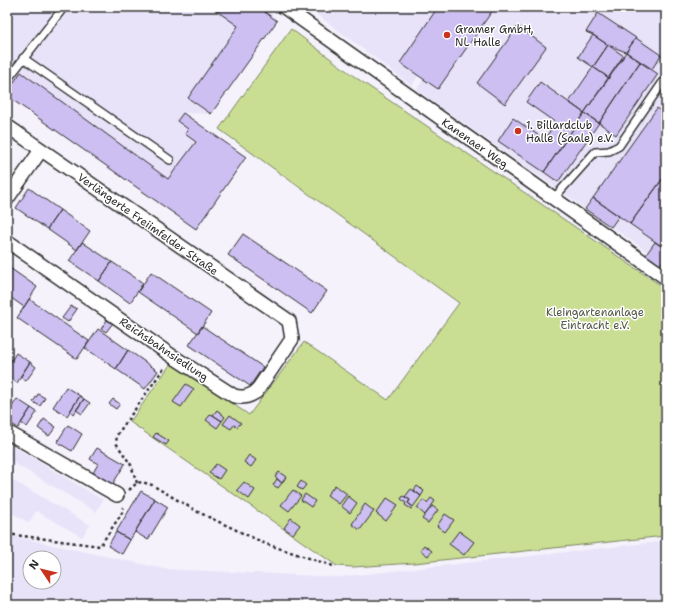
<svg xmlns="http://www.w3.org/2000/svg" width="673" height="612" viewBox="0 0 673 612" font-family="'Shantell Sans',sans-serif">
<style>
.built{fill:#e9e3f9;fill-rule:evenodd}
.green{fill:#cade93;stroke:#7a845f}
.building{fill:#cdbff1;stroke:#2b2b2b}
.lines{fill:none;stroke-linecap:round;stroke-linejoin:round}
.service-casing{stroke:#2b2b2b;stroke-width:10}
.minor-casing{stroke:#2b2b2b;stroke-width:16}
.path{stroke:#2b2b2b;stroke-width:2.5;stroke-dasharray:3 3;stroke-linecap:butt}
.service{stroke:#fff;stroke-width:7}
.minor{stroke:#fff;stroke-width:13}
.poi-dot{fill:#c8321e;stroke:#fff;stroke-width:1.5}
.labels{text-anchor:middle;stroke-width:3;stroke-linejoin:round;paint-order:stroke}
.poi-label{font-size:11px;fill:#2b2b2b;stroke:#fff;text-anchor:start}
.street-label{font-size:11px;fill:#2b2b2b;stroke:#fff}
.park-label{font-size:11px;fill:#535845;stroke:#fff}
</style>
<rect width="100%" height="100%" fill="#f5f2fc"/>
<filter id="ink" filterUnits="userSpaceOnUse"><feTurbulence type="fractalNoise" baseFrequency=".025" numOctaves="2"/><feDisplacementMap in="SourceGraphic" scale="8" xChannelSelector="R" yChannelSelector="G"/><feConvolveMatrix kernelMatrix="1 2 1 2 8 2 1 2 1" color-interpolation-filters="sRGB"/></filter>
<g filter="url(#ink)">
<path class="built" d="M7,7H266L277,21L211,114L183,113L246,157L196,229L7,96Z
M307,7H464L412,86Z
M476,7H666V265L416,90Z
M13,446L103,500L96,512L7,459V456Z
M7,477L90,525L82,537L36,511L29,523L7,510Z
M7,535L165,569L339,577L666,541V605H7ZM30,558H54V582H30Z"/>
<path class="green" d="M291,29L355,77L666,289L665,536L414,563L353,567L337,566L130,422L172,362L249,415L304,342L388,400L459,303L219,129Z"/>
<path class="building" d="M211,7H258L277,21L211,114L188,98L238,26Z
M438,7H495L438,89L400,63Z
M598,13L636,38L626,52L608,45L593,35L586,32Z
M518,26L546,47L505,104L477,83Z
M593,35L608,45L593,67L578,57Z
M636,38L661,55L652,69L626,52Z
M608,45L624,56L609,78L593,67Z
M626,52L640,62L599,123L584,113Z
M640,62L658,74L616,135L599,123Z
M593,67L609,78L584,113L569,102Z
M21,72L168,179L196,142L185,134L188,129L177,121L183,113L246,157L196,229L7,96V92Z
M540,82L584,113L544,172L498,141L513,118L544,139L556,123L526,102Z
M657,108L666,114V174L630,224L593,198Z
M584,113L599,123L558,182L544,172Z
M666,174V236L660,245L630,224Z
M29,188L60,210L47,229L16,208Z
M593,198L619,216L611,227L585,209Z
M60,210L90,231L77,250L47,229Z
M243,234L327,291L312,313L228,255Z
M82,242L112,262L99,281L69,261Z
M655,242L666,250V257L659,266L645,256Z
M112,262L143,283L130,303L99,281Z
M7,266L37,287L24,307L7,295Z
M151,272L211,313L198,333L138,292Z
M29,299L89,341L77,359L17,318Z
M71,306L77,309L68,322L62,318Z
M107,320L113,323L106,332L101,329Z
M202,326L263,367L250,386L189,345Z
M98,329L128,350L116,369L85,348Z
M128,350L158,371L145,389L116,369Z
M16,353L30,362L17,383L7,376V367Z
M30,362L36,367L26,381L20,377Z
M186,384L194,389L181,407L173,402Z
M66,387L80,396L67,416L53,407Z
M38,394L45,398L40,406L33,402Z
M80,396L84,399L74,414L70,411Z
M17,399L31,408L18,428L7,421V414Z
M84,399L90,403L82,414L76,410Z
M113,399L120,404L116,409L109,404Z
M31,408L37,412L27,427L21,423Z
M217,410L225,417L222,421L213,415Z
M211,414L222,421L217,428L206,420Z
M230,415L241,423L237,427L234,425L231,429L223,424Z
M44,419L56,427L49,436L38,428Z
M68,425L82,434L72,451L57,442Z
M156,433L169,441L166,445L153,437Z
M97,448L125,464L112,485L93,473L98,464L90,459Z
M249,455L256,460L251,467L244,462Z
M216,464L225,470L219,479L209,473Z
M279,472L286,477L282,483L275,477Z
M277,479L282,483L278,488L273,485Z
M301,481L306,485L302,490L297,487Z
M244,482L255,490L249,499L237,490Z
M335,485L347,494L339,504L327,495Z
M417,486L424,491L421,496L414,490Z
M411,489L421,496L413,507L408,503L410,500L405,497Z
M293,490L301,496L289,511L281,505Z
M141,491L155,499L130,540L116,532Z
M305,494L315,501L311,507L301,500Z
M348,496L357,503L350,513L341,506Z
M403,496L410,500L408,503L413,507L411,509L405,505L406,503L401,499Z
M387,498L398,505L386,521L376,513Z
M431,498L435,501L425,515L417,508L423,500L427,503Z
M155,499L168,507L148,540L135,532Z
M365,504L374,511L360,530L352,524Z
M432,506L438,510L428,523L422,519Z
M445,514L454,520L445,532L437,526Z
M291,518L300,525L293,534L284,528Z
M459,531L474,542L464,555L449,544Z
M116,532L130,540L122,554L108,546Z
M424,545L432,551L428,556L420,550Z"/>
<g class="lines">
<g class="service-casing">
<path id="service" d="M23,58L170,160
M7,80L64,7
M554,198L595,152L609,151L619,146L663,82"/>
</g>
<g class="minor-casing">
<path id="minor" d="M284,7L666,278
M7,126L289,321L292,339L256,392C248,397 243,398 234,396L172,356L7,241
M7,199L41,150
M7,432L117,495"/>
</g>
<path class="path" d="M137,483L131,465L116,443L117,435L164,368
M129,490L137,483L142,482L152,485L198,512L266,544L336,567
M7,534L100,546L122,513L123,507"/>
<use href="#service" class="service"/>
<use href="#minor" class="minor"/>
</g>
</g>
<g class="poi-dot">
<circle cx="447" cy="35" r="4"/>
<circle cx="518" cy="131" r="4"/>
</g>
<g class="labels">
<g class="poi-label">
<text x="455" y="33">Gramer GmbH,<tspan x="455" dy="13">NL Halle</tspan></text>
<text x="526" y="129">1. Billardclub<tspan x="526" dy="13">Halle (Saale) e.V.</tspan></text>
</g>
<g class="street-label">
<text transform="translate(475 143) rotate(35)" y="4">Kanenaer Weg</text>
<text transform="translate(148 224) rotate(35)" y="4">Verlängerte Freiimfelder Straße</text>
<text transform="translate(164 349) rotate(34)" y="4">Reichsbahnsiedlung</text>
</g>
<g class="park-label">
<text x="595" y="316">Kleingartenanlage<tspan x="595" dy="13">Eintracht e.V.</tspan></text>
</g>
</g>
<rect width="673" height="612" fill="none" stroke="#fff" stroke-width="24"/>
<rect x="12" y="12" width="649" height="588" fill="none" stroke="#2b2b2b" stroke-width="1.5" filter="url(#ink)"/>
<g transform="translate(42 570) rotate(305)"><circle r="19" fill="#ffffff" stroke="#aaaaaa"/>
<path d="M0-3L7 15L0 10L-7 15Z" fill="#c8321e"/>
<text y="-6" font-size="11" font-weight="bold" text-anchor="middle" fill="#2b2b2b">N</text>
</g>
</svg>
